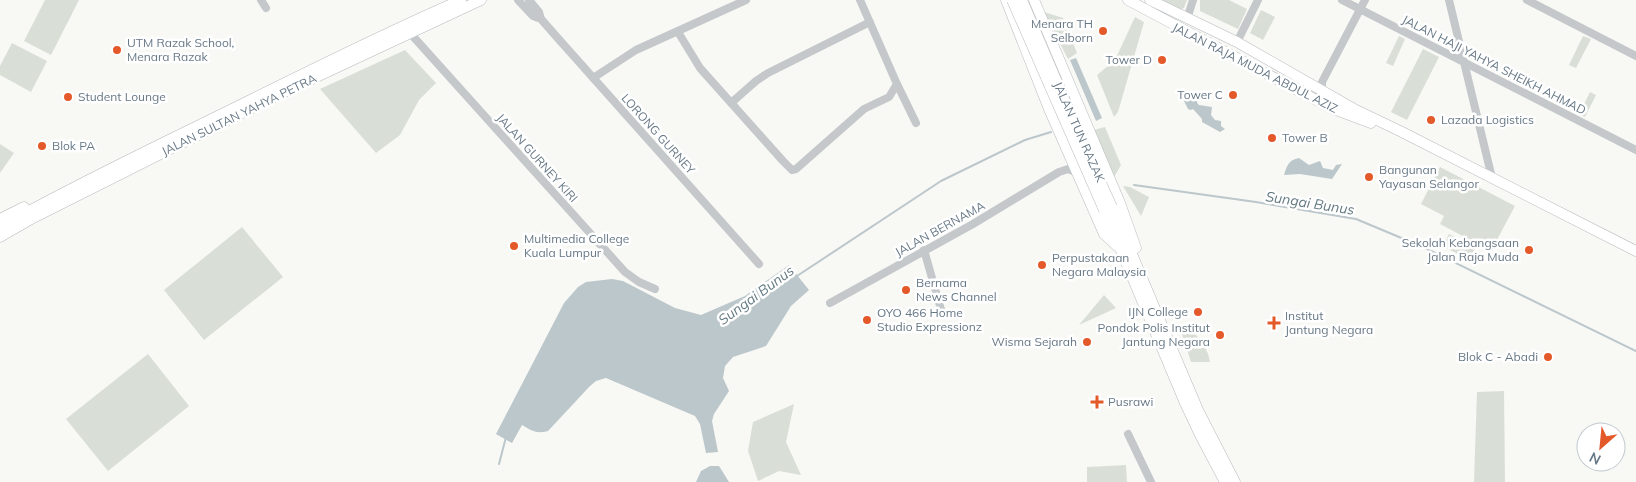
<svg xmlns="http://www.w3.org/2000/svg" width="1636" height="482" viewBox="0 0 1636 482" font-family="Mulish,sans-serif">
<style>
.green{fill:#d9dfd6}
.water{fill:#bbc7cb}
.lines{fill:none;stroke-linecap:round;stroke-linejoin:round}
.stream{stroke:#bbc7cb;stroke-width:2}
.major-casing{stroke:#b7bbbf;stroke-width:11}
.minor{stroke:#c4c8cb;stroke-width:8}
.major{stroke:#fff;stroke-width:10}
.major-bridge-casing{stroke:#b7bbbf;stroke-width:11;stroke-linecap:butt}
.major-bridge{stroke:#fff;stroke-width:10}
.poi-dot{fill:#e45929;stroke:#fff;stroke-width:2}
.labels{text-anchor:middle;stroke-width:5;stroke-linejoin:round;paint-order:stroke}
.poi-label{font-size:12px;fill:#677886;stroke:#fff;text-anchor:start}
.street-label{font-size:12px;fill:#677886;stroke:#fff}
.water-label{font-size:14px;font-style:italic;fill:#637982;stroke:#fff}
</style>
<rect width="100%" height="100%" fill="#f8f8f5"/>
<path class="green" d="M45,0H79L51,55L24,41Z
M1160,0H1187L1184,8L1179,10Z
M1200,0H1229L1247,9L1238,29L1200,11Z
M1261,10L1275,17L1263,40L1250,33Z
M1044,12L1063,18L1077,53L1068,59Z
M1135,17L1144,22L1118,112L1114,117L1097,75L1115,60Z
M1399,36L1405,39L1393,66L1386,63Z
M1583,36L1591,39L1576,68L1569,65Z
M12,43L47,61L31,92L0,75V66Z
M1423,49L1439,57L1407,120L1391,112Z
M405,50L436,83L419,100L400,135L376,153L320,89Z
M1590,92L1596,95L1585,117L1579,114Z
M1105,127L1121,165L1113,179L1094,130Z
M0,144L14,153L0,173Z
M1440,167L1515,206L1491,251L1440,224L1444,216L1421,204Z
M1123,186L1130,187L1149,197L1141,216Z
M242,227L283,277L204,340L164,290Z
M1449,234L1475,248L1469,260L1443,246Z
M1104,295L1116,308L1079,325Z
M1185,328C1198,333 1208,348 1210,362H1191L1181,331Z
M148,354L189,406L108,471L66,419Z
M1504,391L1505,482H1474L1477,392Z
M794,404L786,442L801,475L779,471L758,481L748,451L753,422Z
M1126,465L1127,482H1087V467Z"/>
<path class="water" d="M1076,58L1102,118L1096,121L1070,60Z
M1195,97L1199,99L1197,103L1199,105L1212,107L1211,115L1215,120L1221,121V126L1225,129L1220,132L1202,122V119L1193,109L1191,110L1188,109L1183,99Z
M1299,158L1309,165L1320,161L1323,168L1333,170L1336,165L1342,164L1332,179L1300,174L1284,175C1287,166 1288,160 1299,158Z
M789,265L809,290L791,306L766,346L733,357L725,366L723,378L729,391L714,414L712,421L718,452L706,453L700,424L695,416L606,378L596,381L590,386L548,431C537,434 532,431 522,425L512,443L496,434L564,303L578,287L586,282L612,279L623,281L675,308L701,315L745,296Z
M710,466H719L729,482H696L701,471Z"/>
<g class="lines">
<path class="stream" d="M1134,185L1256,202L1356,219L1423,247L1636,351
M797,276L941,181L1025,140L1051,132
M499,464L506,437"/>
<g class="major-casing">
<path id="major" d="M1006,0L1049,109L1104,234L1117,246
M1034,0L1120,203L1136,248
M1128,0L1331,108L1371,123
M1150,0L1237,42L1356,110L1400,131L1636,251
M1112,207L1198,410L1235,482
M1104,210L1185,403L1200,435L1225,482
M0,219L24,207
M0,227C73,186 147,151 222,114C301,75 380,35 461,0
M0,237L33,218L278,95L481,0"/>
</g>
<path class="minor" d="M261,0L266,8
M518,0L533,16L541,19L555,35L759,264
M529,0L539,12L541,19
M860,0L897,84L916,123
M1342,0L1636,150
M1449,0L1492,178
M1527,0L1636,56
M1187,19L1193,0
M678,32L700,68L708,77L783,161L792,170L796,169L864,109L889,97L897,84
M410,33L625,272L639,282L655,289
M1237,42L1258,0
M593,78L636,50L746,0
M1319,94L1322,86V82L1365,0
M731,103L756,81L768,73L870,22
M924,250L942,313
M830,303L973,224L1059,172L1068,169L1078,173
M1128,434L1151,482"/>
<use href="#major" class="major"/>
<g class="major-bridge-casing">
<path id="major-bridge" d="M1012,0L1104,210
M1022,0L1083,143L1112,207"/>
</g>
<use href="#major-bridge" class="major-bridge"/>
</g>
<g class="poi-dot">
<circle cx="1103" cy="31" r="5"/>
<circle cx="117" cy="50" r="5"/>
<circle cx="1162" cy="60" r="5"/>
<circle cx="1233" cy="95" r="5"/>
<circle cx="68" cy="97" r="5"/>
<circle cx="1431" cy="120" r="5"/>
<circle cx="1272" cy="138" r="5"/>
<circle cx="42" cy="146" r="5"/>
<circle cx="1369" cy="177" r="5"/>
<circle cx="514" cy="246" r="5"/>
<circle cx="1529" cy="250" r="5"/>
<circle cx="1042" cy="265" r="5"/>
<circle cx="906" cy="290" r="5"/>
<circle cx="1198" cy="312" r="5"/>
<circle cx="867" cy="320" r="5"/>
<path d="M1271.5 315.5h5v5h5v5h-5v5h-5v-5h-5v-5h5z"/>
<circle cx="1220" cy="335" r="5"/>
<circle cx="1087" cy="342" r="5"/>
<circle cx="1548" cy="357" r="5"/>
<path d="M1094.5 394.5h5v5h5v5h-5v5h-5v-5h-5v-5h5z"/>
</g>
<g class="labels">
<g class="poi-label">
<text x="1093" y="28" text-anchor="end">Menara TH<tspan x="1093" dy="14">Selborn</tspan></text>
<text x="127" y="47">UTM Razak School,<tspan x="127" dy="14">Menara Razak</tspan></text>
<text x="1152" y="64" text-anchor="end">Tower D</text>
<text x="1223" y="99" text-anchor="end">Tower C</text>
<text x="78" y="101">Student Lounge</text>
<text x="1441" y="124">Lazada Logistics</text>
<text x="1282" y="142">Tower B</text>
<text x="52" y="150">Blok PA</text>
<text x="1379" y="174">Bangunan<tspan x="1379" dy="14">Yayasan Selangor</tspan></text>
<text x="524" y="243">Multimedia College<tspan x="524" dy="14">Kuala Lumpur</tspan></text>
<text x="1519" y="247" text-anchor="end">Sekolah Kebangsaan<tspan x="1519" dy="14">Jalan Raja Muda</tspan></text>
<text x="1052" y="262">Perpustakaan<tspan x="1052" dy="14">Negara Malaysia</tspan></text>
<text x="916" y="287">Bernama<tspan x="916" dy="14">News Channel</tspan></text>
<text x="1188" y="316" text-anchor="end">IJN College</text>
<text x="877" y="317">OYO 466 Home<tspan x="877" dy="14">Studio Expressionz</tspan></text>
<text x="1285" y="320">Institut<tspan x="1285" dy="14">Jantung Negara</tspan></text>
<text x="1210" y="332" text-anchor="end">Pondok Polis Institut<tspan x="1210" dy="14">Jantung Negara</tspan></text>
<text x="1077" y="346" text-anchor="end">Wisma Sejarah</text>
<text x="1538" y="361" text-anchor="end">Blok C - Abadi</text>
<text x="1108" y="406">Pusrawi</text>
</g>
<g class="street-label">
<text transform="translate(1494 65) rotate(27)" y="4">JALAN HAJI YAHYA SHEIKH AHMAD</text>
<text transform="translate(1255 68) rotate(27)" y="4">JALAN RAJA MUDA ABDUL AZIZ</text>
<text transform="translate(239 115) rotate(-26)" y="4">JALAN SULTAN YAHYA PETRA</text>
<text transform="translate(1079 132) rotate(66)" y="4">JALAN TUN RAZAK</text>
<text transform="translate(658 134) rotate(48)" y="4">LORONG GURNEY</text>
<text transform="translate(537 158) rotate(48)" y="4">JALAN GURNEY KIRI</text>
<text transform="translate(940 229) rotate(-29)" y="4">JALAN BERNAMA</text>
</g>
<g class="water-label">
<text transform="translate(1310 203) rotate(9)" y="5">Sungai Bunus</text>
<text transform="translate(756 295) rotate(-36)" y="5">Sungai Bunus</text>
</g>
</g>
<g transform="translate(1601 447) rotate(207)"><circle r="24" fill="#ffffff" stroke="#c2c9cf"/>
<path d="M0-4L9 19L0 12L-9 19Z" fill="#e45929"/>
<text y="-8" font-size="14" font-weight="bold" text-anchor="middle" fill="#677886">N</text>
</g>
</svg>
